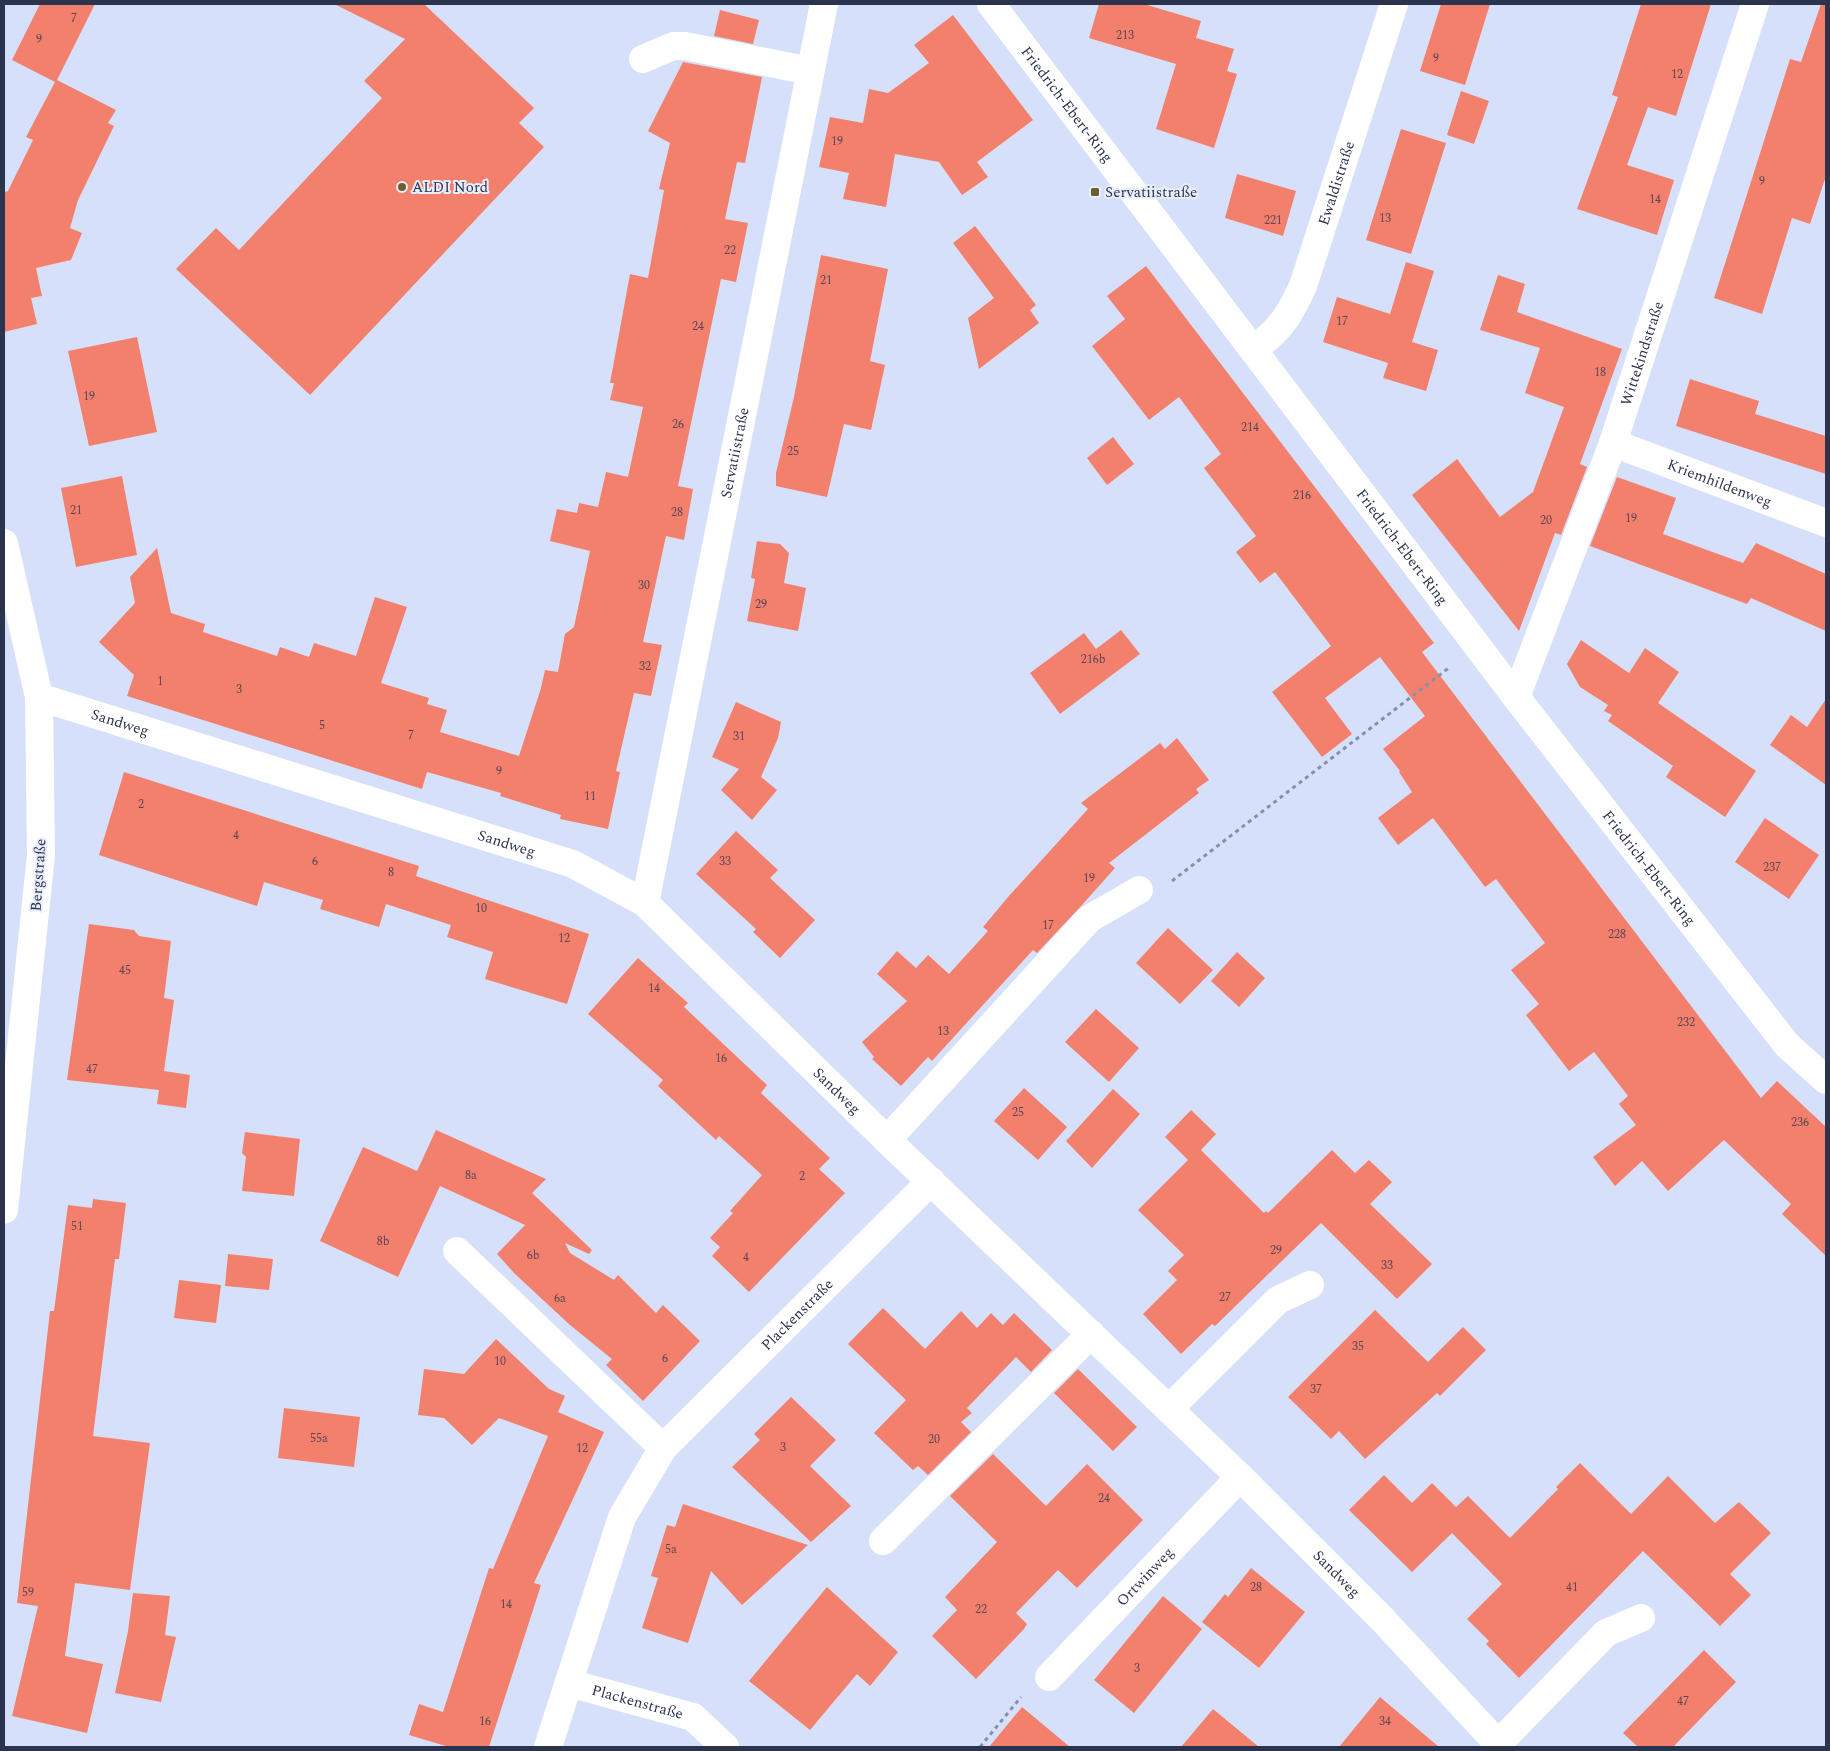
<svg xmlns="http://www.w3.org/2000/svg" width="1830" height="1751" viewBox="0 0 1830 1751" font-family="Spectral,serif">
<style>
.building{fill:#f2806d}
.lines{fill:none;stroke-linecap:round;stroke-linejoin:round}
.path{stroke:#878faa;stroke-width:3;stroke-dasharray:4 4;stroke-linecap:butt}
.minor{stroke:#fff;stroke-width:28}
.poi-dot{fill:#6f5e2c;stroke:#e9eefc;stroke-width:2}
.labels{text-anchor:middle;stroke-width:4;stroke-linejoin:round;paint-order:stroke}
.number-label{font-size:12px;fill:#5d4655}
.street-label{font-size:15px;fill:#2b334d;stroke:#e9eefc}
.poi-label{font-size:15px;fill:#2b334d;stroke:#e9eefc;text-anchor:start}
</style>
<rect width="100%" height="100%" fill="#d7e0fb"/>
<path class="building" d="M40,4H95L57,80L116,110L108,123L114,126L78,200L70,228L82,233L71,260L36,268L42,296L31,298L37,324L4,332V192L8,191L33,140L26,137L55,82L12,60Z
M334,4H424L534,108L519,123L544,147L310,395L176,269L216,228L239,250L382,98L364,81L405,39Z
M1099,4H1144L1201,21L1196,38L1234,49L1227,71L1237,74L1214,148L1156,129L1176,64L1089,38Z
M1441,4H1490L1465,85L1420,71Z
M1641,4H1711L1676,116L1648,107L1627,165L1674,180L1657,235L1577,209L1618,97L1612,95Z
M1821,4H1826V176L1810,224L1792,218L1762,314L1714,298L1790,59L1801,62Z
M720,10L759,20L753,44L714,36Z
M953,15L1033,120L977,162L988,177L962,195L939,162L895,154L886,207L843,199L849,173L819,167L830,117L863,123L869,89L888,93L929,63L914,45Z
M683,62L762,77L745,163L737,162L725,219L748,223L736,282L721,279L678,486L693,489L684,540L666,536L643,642L662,645L651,696L634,693L616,771L620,772L608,829L560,819L561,815L500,796L501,793L427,772L422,789L127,696L134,675L99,642L135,603L130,577L157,548L171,613L205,624L203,632L277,656L280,647L309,657L314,643L356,656L375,597L407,607L381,683L429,698L427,704L447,710L440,732L519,756L541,688L545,670L558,672L565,634L574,627L590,551L550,541L557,509L577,513L579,503L598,507L606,472L628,477L643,407L610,400L614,383H610L630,274L648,278L664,190L659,189L670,143L648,131Z
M1461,91L1489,101L1474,144L1447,135Z
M1401,129L1446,143L1411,254L1366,240Z
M1237,174L1296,191L1283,236L1225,218Z
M975,226L1036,305L1030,310L1039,323L979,369L968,318L994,298L953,243Z
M821,255L888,269L870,361L885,365L871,430L844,424L827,497L776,486V473L794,397Z
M1406,262L1434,271L1412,342L1438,350L1426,391L1383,378L1388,363L1323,342L1337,297L1390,314Z
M1146,266L1434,643L1422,652L1761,1098L1777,1081L1826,1127V1256L1782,1214L1791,1204L1724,1140L1668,1191L1642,1161L1615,1186L1593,1157L1636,1125L1619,1104L1628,1096L1594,1052L1569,1071L1526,1015L1539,1004L1511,970L1545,943L1496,879L1485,887L1433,818L1398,845L1378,818L1412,792L1399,772L1400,771L1383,749L1425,716L1380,657L1325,698L1352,734L1322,757L1272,692L1331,646L1275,572L1260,583L1236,552L1256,536L1204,468L1221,454L1179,397L1149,420L1092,346L1125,319L1107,296Z
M1498,275L1525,284L1517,312L1622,349L1580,464L1587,467L1561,535L1555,533L1519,631L1412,495L1457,459L1500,517L1533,492L1564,407L1525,393L1540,348L1480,330Z
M137,337L157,432L89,446L68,351Z
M1690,379L1759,401L1755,414L1826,436V474L1676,426Z
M1113,437L1134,464L1107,485L1087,458Z
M122,476L137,555L76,567L61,488Z
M1617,477L1676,498L1663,534L1743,563L1756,543L1826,574V631L1751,598L1747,604L1590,546Z
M757,541L780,544L789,553L784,583L806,588L798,631L747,621L755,579L751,578Z
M1121,630L1140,654L1060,714L1030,673L1084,633L1096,649Z
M1581,640L1629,673L1645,648L1679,672L1658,703L1756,771L1725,817L1666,777L1673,766L1608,721L1612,715L1604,711L1608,705L1580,687L1567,664Z
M1826,699V785L1770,745L1791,715L1807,727Z
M736,702L781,722L778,738L761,777L777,790L752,820L721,790L739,769L712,757Z
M1177,738L1209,780L1196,789L1199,793L1109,863L1115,868L1082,905L1037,953L1033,950L932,1061L928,1057L901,1086L872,1059L874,1057L862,1042L907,1001L877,974L897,951L916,968L928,955L949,974L988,931L983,927L1008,897L1088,809L1081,803L1160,743L1165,749Z
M124,772L419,866L416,876L589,934L567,1004L485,979L493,952L447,937L451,925L386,904L379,927L320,909L323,900L264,882L257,906L99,855Z
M1765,818L1819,855L1789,899L1735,862Z
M736,831L778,870L770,878L815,920L780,958L753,932L756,929L696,874Z
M89,924L134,930L139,936L171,941L164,998L174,1000L164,1071L190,1075L186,1108L157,1104L159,1090L67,1080Z
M1168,928L1213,970L1180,1004L1136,963Z
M1237,952L1265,978L1239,1007L1211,981Z
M638,958L688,1003L684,1007L767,1085L761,1093L830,1158L819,1169L845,1193L749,1292L712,1256L720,1247L710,1238L733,1213L730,1211L762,1175L719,1136L716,1140L658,1086L663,1080L588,1014Z
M1096,1009L1139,1048L1109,1082L1065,1042Z
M1024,1088L1067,1127L1038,1160L994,1121Z
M1113,1089L1140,1114L1092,1168L1066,1141Z
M1191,1110L1216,1134L1201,1150L1264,1213L1266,1211L1268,1213L1332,1150L1355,1173L1369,1160L1392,1182L1370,1204L1432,1264L1397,1299L1321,1223L1215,1326L1212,1324L1181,1354L1143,1314L1177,1280L1168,1271L1184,1255L1138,1210L1188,1160L1165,1137Z
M436,1130L546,1179L532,1193L592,1250L589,1254L565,1243L570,1253L614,1280L618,1275L656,1313L663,1305L700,1341L643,1401L606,1365L612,1359L570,1325L515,1274L497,1254L525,1225L440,1186L398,1277L320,1241L363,1147L417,1171Z
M245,1132L300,1139L294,1196L242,1191L246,1157L242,1153Z
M93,1199L126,1203L119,1259H115L93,1436L150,1443L130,1590L75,1583L65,1656L103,1664L87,1733L12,1716L38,1606L17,1603L50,1311H54L68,1205L92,1208Z
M228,1254L273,1259L269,1290L225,1286Z
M179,1280L221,1285L216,1323L174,1318Z
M883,1308L925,1349L961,1311L977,1328L991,1313L1003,1325L1014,1313L1052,1350L1031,1372L1016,1357L967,1408L972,1413L961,1422L971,1432L928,1475L918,1466L913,1470L874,1433L906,1400L848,1344Z
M1375,1310L1428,1362L1463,1327L1486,1350L1440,1396L1437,1393L1365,1459L1339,1431L1331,1439L1288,1397Z
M496,1339L549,1389L565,1396L558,1412L604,1432L534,1583L541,1585L489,1747H449L409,1735L419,1704L443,1712L489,1568L493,1569L548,1436L499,1418L472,1445L444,1418L418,1415L424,1369L464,1374Z
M1078,1369L1137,1427L1113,1451L1054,1393Z
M791,1397L836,1440L810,1466L851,1506L811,1542L732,1467L760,1440L754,1434Z
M284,1408L360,1417L354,1467L278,1458Z
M993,1454L1046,1506L1087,1464L1143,1520L1077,1588L1058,1570L1016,1613L1027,1624L1024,1629L976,1679L932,1636L957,1610L945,1597L997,1542L950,1496Z
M1580,1463L1631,1514L1668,1476L1715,1523L1739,1502L1771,1533L1730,1574L1751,1595L1720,1626L1643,1551L1519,1678L1486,1644L1489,1641L1467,1619L1502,1584L1452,1533L1412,1572L1349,1510L1384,1475L1412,1503L1432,1483L1456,1507L1468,1496L1510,1538L1558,1489L1556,1487Z
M683,1504L808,1545L742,1605L711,1571L688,1643L642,1628L658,1578L651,1576L667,1525L675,1527Z
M1251,1568L1305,1612L1259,1668L1202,1622L1225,1594L1228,1597Z
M827,1587L898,1652L870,1686L857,1674L810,1730L749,1681Z
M133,1593L170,1596L165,1635L176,1637L161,1702L115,1693L128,1631Z
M1163,1596L1202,1629L1134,1713L1094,1680Z
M1704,1650L1736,1682L1673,1747H1638L1623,1733Z
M1380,1697L1439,1747H1339Z
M1022,1707L1070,1747H989Z
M1213,1709L1259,1747H1181Z"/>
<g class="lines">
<path class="path" d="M1172,881L1450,667
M980,1747L1021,1697"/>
<g class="minor">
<path id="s1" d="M991,4L1516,697L1787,1045L1826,1080"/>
<path d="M643,59L673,46H685L810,71"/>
<path id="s2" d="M1254,349C1281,329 1289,316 1303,286L1394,4"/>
<path id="s3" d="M1613,443L1826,523"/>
<path d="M4,543L39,697L41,855L4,1210"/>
<path id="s4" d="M39,697L573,864L645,903L887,1140L1240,1477L1384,1621L1501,1747"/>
<path id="s5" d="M1516,697L1613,443L1755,4"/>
<path id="s6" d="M645,903L824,4"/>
<path d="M887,1140L1089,919L1139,890"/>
<path d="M457,1251L663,1448"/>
<path d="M1169,1409L1278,1300L1310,1285"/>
<path d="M883,1541L1091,1334"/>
<path id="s7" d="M1049,1677L1240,1477"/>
<path id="s8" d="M569,1683L693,1717L725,1747"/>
<path d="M1498,1744L1606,1633L1641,1618"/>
<path id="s9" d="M548,1747L622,1517L663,1448L931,1181"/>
</g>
</g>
<g class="poi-dot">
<circle cx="402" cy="187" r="5"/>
<rect x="1090" y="187" width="10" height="10" rx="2.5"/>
</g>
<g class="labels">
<g class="number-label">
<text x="74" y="22">7</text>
<text x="1125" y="39">213</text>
<text x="39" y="43">9</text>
<text x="1436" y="62">9</text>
<text x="1677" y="78">12</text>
<text x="837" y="145">19</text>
<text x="1762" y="185">9</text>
<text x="1655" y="203">14</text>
<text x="1385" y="222">13</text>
<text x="1273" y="224">221</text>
<text x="730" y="254">22</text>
<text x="826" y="284">21</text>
<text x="1342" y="325">17</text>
<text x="698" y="330">24</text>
<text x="1600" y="376">18</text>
<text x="89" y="400">19</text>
<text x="678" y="428">26</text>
<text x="1250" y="431">214</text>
<text x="793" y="455">25</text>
<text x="1302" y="499">216</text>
<text x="76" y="514">21</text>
<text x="677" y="516">28</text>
<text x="1631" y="522">19</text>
<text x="1546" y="524">20</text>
<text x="644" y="589">30</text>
<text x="761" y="608">29</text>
<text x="1093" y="663">216b</text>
<text x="645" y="670">32</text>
<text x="160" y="685">1</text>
<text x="239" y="693">3</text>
<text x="322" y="729">5</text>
<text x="411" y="739">7</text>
<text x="739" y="740">31</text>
<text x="499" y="775">9</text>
<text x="590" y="800">11</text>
<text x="141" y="808">2</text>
<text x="236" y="839">4</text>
<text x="315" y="865">6</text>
<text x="725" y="865">33</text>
<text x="1772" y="871">237</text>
<text x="391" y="876">8</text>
<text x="1089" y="882">19</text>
<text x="481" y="912">10</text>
<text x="1048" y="929">17</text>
<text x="1617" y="938">228</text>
<text x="564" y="942">12</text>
<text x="125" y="974">45</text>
<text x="654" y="992">14</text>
<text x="1686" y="1026">232</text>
<text x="943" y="1035">13</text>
<text x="721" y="1062">16</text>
<text x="92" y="1073">47</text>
<text x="1018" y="1116">25</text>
<text x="1800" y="1126">236</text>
<text x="471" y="1179">8a</text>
<text x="802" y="1180">2</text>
<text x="77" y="1230">51</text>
<text x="383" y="1245">8b</text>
<text x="1276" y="1254">29</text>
<text x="533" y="1259">6b</text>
<text x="746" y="1261">4</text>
<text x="1387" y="1269">33</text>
<text x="1225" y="1301">27</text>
<text x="560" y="1302">6a</text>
<text x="1358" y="1350">35</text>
<text x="665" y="1362">6</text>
<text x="500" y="1365">10</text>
<text x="1316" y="1393">37</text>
<text x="319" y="1442">55a</text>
<text x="934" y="1443">20</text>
<text x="783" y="1451">3</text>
<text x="582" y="1452">12</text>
<text x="1104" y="1502">24</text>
<text x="671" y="1553">5a</text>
<text x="1256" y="1591">28</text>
<text x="1572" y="1591">41</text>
<text x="28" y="1596">59</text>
<text x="506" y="1608">14</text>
<text x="981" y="1613">22</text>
<text x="1137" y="1672">3</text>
<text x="1683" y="1705">47</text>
<text x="485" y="1725">16</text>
<text x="1385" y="1725">34</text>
</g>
<g class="street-label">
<text dy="5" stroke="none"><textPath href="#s1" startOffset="126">Friedrich-Ebert-Ring</textPath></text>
<text dy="5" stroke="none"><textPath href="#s2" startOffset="189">Ewaldistraße</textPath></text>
<text dy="5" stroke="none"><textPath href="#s5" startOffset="366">Wittekindstraße</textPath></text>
<text dy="5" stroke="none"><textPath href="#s6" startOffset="459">Servatiistraße</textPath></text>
<text dy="5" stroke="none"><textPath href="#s3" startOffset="114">Kriemhildenweg</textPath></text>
<text dy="5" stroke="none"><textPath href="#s1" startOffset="681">Friedrich-Ebert-Ring</textPath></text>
<text dy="5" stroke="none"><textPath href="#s4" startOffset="85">Sandweg</textPath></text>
<text dy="5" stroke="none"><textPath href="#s4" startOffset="490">Sandweg</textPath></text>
<text dy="5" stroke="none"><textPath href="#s1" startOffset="1086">Friedrich-Ebert-Ring</textPath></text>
<text transform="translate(38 875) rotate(-86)" y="5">Bergstraße</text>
<text dy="5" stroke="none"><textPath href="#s4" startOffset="910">Sandweg</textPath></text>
<text dy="5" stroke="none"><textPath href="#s9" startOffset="511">Plackenstraße</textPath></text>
<text dy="5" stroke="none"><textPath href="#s4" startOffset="1605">Sandweg</textPath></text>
<text dy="5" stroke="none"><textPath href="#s7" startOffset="139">Ortwinweg</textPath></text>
<text dy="5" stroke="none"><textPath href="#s8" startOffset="71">Plackenstraße</textPath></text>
</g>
<g class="poi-label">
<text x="412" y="192">ALDI Nord</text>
<text x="1105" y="197">Servatiistraße</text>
</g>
</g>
<rect width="1830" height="1751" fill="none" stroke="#2b334d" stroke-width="10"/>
</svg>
